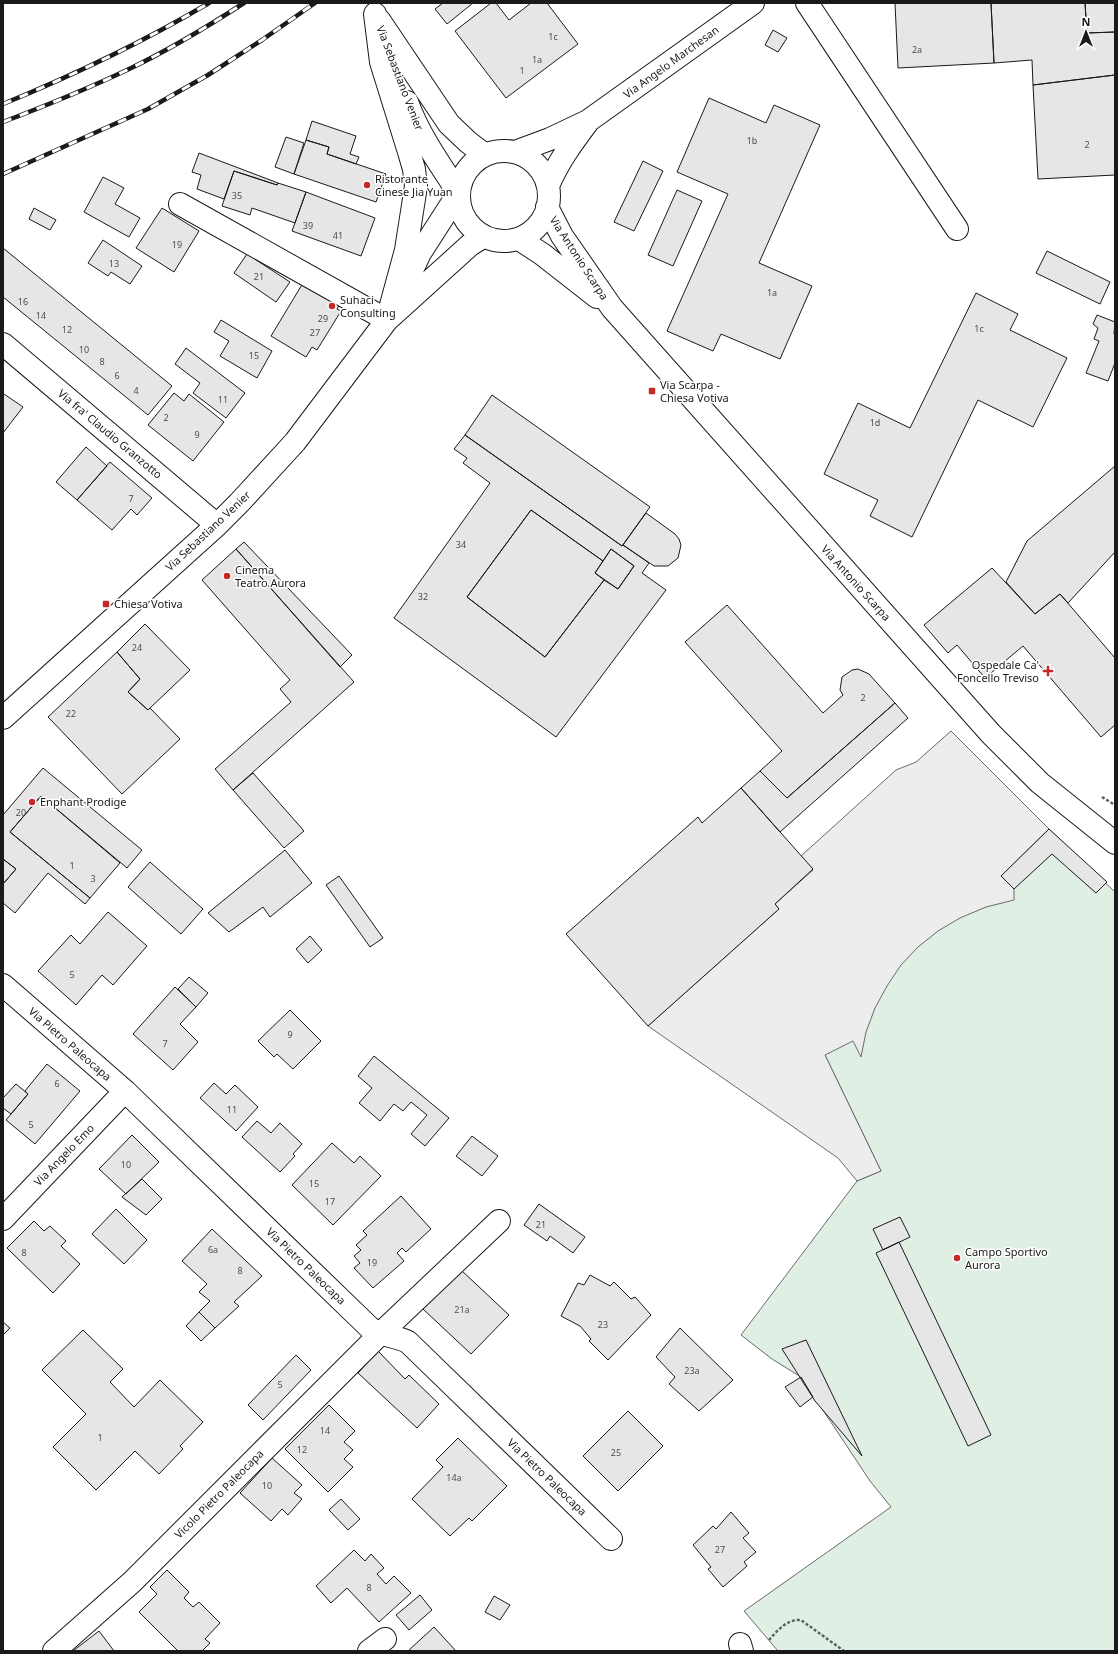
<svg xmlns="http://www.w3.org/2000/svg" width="1118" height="1654" viewBox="0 0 1118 1654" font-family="'Noto Sans',sans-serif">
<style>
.green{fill:#e0efe3;stroke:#6a6a6a}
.parking{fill:#ededed;stroke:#6a6a6a}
.building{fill:#e6e6e6;stroke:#1a1a1a;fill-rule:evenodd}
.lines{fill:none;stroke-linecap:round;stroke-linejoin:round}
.minor-casing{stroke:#1a1a1a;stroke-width:24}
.path{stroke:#5f5f5f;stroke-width:2.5;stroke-dasharray:3 2;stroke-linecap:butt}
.minor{stroke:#fff;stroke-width:22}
.rail-casing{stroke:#1a1a1a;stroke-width:4.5}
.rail{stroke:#fff;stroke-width:3;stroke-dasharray:9;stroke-linecap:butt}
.poi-dot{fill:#c62828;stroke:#fff;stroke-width:1.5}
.labels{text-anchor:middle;stroke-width:3;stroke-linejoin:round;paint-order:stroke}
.number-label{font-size:9px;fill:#4d4d4d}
.street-label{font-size:11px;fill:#1a1a1a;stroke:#fff}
.poi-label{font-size:11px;fill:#1a1a1a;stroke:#fff;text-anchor:start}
</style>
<rect width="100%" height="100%" fill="#fff"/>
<path class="green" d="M1049,829L1115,892V1651H778L744,1611L891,1507L870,1481L801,1377L772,1359L741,1335L857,1181L881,1171L825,1055L894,959Z"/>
<path class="parking" d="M951,731L1049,829L1001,876L1014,889V900L986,907L960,918L938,931L918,947L901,965L887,986L875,1008L866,1032L861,1057L853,1041L825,1055L881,1171L857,1181L838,1158L648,1026L779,909L775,904L813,870L801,856L896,770L916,762Z"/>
<path class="building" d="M443,3H473L447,24L435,9Z
M491,3H496L509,20L531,3H547L578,44L506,98L455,31Z
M895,3H991L994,63L898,68Z
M991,3H1085L1087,33L1115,32V75L1033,85L1032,60L994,63Z
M1085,3H1115V32L1087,33Z
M773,30L787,38L778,52L765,45Z
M1115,75V175L1038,179L1033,85Z
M709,98L766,123L774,105L820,125L759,263L812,286L780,359L721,334L713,351L667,331L728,194L677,172Z
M312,121L356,136L350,154L359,157L356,164L327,154L329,147L306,140Z
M286,137L304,143L294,174L275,167Z
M306,140L329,147L327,154L386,174L376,202L294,174Z
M199,153L278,183L277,185L234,171L224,199L197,189L201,175L192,172Z
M643,161L663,171L634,231L614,222Z
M234,171L277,185L278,183L306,192L295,223L252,208L250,215L222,206Z
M103,177L124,188L115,204L140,218L129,237L84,212Z
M677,190L702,201L673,266L648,255Z
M306,192L375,218L361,256L292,231Z
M34,208L56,220L50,230L29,219Z
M162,208L199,231L174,272L136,248Z
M103,240L142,266L130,284L111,272L108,276L88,263Z
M3,248L172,386L148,415L3,297Z
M1047,251L1110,282L1100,304L1036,273Z
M247,254L290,282L276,302L234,273Z
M306,278L343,299L337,309L341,311L317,350L312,347L306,357L271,336Z
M976,293L1018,314L1010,330L1067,358L1033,427L978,400L912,537L870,516L878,500L824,474L858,403L910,428Z
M1097,315L1115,322L1114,334L1115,335V363L1108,381L1086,373L1099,341L1094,339L1098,328L1093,324Z
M221,320L272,351L257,378L220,356L229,341L214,332Z
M186,348L245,393L226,418L193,393L200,383L175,364Z
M174,393L184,401L189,394L224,422L193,461L148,425Z
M4,394L23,407L3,433V395Z
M492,395L650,507L622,546L465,435Z
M465,435L622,546L623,545L649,563L642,573L666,590L556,737L394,618L490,483L463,463L467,458L454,449ZM531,510L603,561L611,549L634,566L618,589L604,580L545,657L467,597Z
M86,447L107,466L77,500L56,482Z
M110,462L152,498L137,515L131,509L112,530L77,500Z
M1115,466V552L1068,603L1060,594L1035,614L1006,582L1027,541Z
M531,510L603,561L595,573L604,580L545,657L467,597Z
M646,513L675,534L679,539L681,545L678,558L668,566H654L623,545Z
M244,542L352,655L340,667L236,549Z
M236,549L354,682L233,790L215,769L291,702L280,689L290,680L202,580Z
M611,549L634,566L618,589L595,573Z
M992,568L1035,614L1060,594L1115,658V725L1101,737L1023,646L985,678L957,645L948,653L924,625Z
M727,605L823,713L843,695L840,690L842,677L852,670L858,669L869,674L895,703L787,798L760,771L782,751L685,642Z
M145,624L190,670L148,710L128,692L140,679L117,652Z
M117,652L140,679L128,692L148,710L150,708L180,739L122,794L48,717Z
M895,703L908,718L780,832L741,788L760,771L787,798Z
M43,768L142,850L127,868L41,796L10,832L90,898L85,904L48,873L15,913L3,903V884L16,869L3,859V815Z
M253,773L304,831L284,848L233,790Z
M741,788L813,869L775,904L779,909L648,1026L566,934L698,817L702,823Z
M41,796L120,863L90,898L10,832Z
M1049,829L1107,882L1096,893L1052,854L1014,889L1001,876Z
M285,850L312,883L270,917L263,907L229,932L208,913Z
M3,859L16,869L3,884Z
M150,862L203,909L181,934L128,887Z
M339,876L383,938L370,947L326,885Z
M108,912L147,946L113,985L102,975L76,1005L38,971L71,935L80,944Z
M310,936L322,950L308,963L296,949Z
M189,977L208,993L196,1007L178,989Z
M175,987L196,1007L180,1024L198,1042L173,1070L133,1034Z
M290,1010L321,1041L293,1069L277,1054L274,1057L258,1041Z
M374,1056L449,1118L425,1146L411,1134L427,1115L411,1102L403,1111L394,1104L380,1121L359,1103L372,1088L358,1076Z
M47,1064L80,1091L35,1144L6,1120L28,1094L25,1091Z
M214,1083L226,1094L235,1085L258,1107L236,1131L200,1098Z
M16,1084L28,1094L11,1114L3,1108V1098Z
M257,1121L271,1133L280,1123L302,1144L293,1154L295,1156L280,1172L242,1137Z
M132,1135L159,1162L126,1194L99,1169Z
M472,1136L498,1156L482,1176L456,1156Z
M332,1143L354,1163L360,1156L381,1176L333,1225L292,1185Z
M142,1179L162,1199L146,1215L122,1197Z
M401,1196L431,1229L406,1252L402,1248L397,1253L404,1261L373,1288L354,1268L360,1263L354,1256L361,1250L356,1245L367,1235L363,1231Z
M539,1204L585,1237L573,1253L550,1236L547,1241L524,1225Z
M116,1209L147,1240L124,1264L92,1234Z
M900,1217L910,1237L883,1250L873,1229Z
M34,1221L44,1231L50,1226L66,1241L61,1246L80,1264L53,1293L7,1248Z
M212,1229L262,1276L234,1302L239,1306L215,1328L199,1312L210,1301L199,1292L207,1284L182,1261Z
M899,1242L991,1435L968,1446L876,1253Z
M461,1270L509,1315L471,1354L423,1309Z
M590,1275L610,1286L614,1282L631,1299L635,1297L651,1315L608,1360L589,1341L591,1339L580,1326L561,1316L578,1283L584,1285Z
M199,1312L215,1328L201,1341L186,1326Z
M3,1322L10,1328L3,1335Z
M680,1328L733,1380L699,1411L669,1384L675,1377L656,1357Z
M83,1330L123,1369L110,1382L134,1407L160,1380L203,1422L180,1446L183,1449L159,1474L135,1451L96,1490L53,1447L86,1414L42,1370Z
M806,1340L862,1456L815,1401L782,1349Z
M378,1351L405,1379L409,1375L439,1404L417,1428L358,1373Z
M296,1355L311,1370L263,1420L248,1405Z
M801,1377L813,1397L800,1407L785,1387Z
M329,1405L355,1431L344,1442L353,1450L344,1459L353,1467L328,1492L285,1449Z
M628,1411L663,1446L618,1491L583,1456Z
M458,1438L507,1486L472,1521L469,1518L450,1536L412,1499L443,1467L436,1460Z
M272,1458L302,1485L294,1493L302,1499L288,1515L282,1509L271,1521L240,1493Z
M341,1499L360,1519L348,1530L329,1510Z
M731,1512L749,1533L743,1538L756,1552L744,1562L747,1566L723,1587L708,1569L711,1567L693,1545L713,1526L716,1529Z
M354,1550L365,1561L371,1554L384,1568L377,1574L386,1584L394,1576L411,1593L379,1622L347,1588L331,1603L316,1586Z
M167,1570L189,1592L184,1598L193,1607L199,1602L220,1623L205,1639L210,1643L202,1651H178L139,1612L157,1594L150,1587Z
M420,1595L432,1610L409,1630L396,1615Z
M494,1596L510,1605L500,1620L485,1612Z
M434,1627L456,1651H408Z
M99,1631L114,1651H73Z"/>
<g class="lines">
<g class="minor-casing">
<path id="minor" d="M807,3L957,229
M375,14L381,62L409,152L414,169L416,186L406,250L387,320
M379,20L449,124L468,142L485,155
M407,102C419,135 439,163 458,192
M459 196a45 45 0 1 1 90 0a45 45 0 1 1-90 0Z
M515,152L550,139L588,121L753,3
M548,186C558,162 572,143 587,123
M180,204L387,320
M547,207L562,236L612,308L991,734L1040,783L1115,843
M519,239L542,254L597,297
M408,279L420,253L458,194
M3,344L217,525
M3,718L217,525L239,503L295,442L387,320L470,245L483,237
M3,985L125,1091L370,1328C381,1336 396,1336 408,1342L611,1539
M3,1219L125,1091
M740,1644L742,1651
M54,1651L132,1582L380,1334L499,1221
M369,1651L385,1639"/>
</g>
<path class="path" d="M1102,797L1115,805
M769,1640C778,1630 787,1619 801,1620L844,1651"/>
<use href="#minor" class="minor"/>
<g class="rail-casing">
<path id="rail" d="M3,104C74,75 143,42 209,3
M3,122C45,106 87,89 127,70C167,51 207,27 244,3
M3,174L148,109L208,75L262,40L315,3"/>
</g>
<use href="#rail" class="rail"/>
</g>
<g class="poi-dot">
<circle cx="367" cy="185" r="4"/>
<circle cx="332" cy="306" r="4"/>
<rect x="648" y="387" width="8" height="8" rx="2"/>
<circle cx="227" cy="576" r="4"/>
<rect x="102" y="600" width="8" height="8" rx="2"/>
<path d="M1046 665h4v4h4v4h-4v4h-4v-4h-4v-4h4z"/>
<circle cx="32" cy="802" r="4"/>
<circle cx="957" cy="1258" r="4"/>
</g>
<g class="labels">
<g class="number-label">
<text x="553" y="40">1c</text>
<text x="917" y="53">2a</text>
<text x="537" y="63">1a</text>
<text x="522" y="74">1</text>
<text x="752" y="144">1b</text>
<text x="1087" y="148">2</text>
<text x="237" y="199">35</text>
<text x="308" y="229">39</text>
<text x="338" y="239">41</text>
<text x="177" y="248">19</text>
<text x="114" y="267">13</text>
<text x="259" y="280">21</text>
<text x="772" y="296">1a</text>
<text x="23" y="305">16</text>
<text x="41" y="319">14</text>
<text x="323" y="322">29</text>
<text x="979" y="332">1c</text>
<text x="67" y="333">12</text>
<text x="315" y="336">27</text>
<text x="84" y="353">10</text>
<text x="254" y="359">15</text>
<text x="102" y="365">8</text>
<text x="117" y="379">6</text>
<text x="136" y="394">4</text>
<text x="223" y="403">11</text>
<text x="166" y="421">2</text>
<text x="875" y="426">1d</text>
<text x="197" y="438">9</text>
<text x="131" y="502">7</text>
<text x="461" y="548">34</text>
<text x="423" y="600">32</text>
<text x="137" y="651">24</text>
<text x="863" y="701">2</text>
<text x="71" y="717">22</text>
<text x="21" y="816">20</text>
<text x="72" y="869">1</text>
<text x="93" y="882">3</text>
<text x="72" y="978">5</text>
<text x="290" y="1038">9</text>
<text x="165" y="1047">7</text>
<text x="57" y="1087">6</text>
<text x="232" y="1113">11</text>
<text x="31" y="1128">5</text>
<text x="126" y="1168">10</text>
<text x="314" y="1187">15</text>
<text x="330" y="1205">17</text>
<text x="541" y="1228">21</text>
<text x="213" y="1253">6a</text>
<text x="24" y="1256">8</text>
<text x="372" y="1266">19</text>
<text x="240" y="1274">8</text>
<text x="462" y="1313">21a</text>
<text x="603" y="1328">23</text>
<text x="692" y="1374">23a</text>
<text x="280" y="1388">5</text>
<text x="325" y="1434">14</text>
<text x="100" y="1441">1</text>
<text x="302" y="1453">12</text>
<text x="616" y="1456">25</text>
<text x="454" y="1481">14a</text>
<text x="267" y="1489">10</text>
<text x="720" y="1553">27</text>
<text x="369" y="1591">8</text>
</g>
<g class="street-label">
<text transform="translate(671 62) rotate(-36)" y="4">Via Angelo Marchesan</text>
<text transform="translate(400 78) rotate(69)" y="4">Via Sebastiano Venier</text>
<text transform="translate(579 258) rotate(57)" y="4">Via Antonio Scarpa</text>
<text transform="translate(110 434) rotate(40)" y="4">Via fra' Claudio Granzotto</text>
<text transform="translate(208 531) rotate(-43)" y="4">Via Sebastiano Venier</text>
<text transform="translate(856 583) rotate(48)" y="4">Via Antonio Scarpa</text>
<text transform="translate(70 1044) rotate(41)" y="4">Via Pietro Paleocapa</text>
<text transform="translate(64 1155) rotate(-46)" y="4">Via Angelo Emo</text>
<text transform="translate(306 1266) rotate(44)" y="4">Via Pietro Paleocapa</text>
<text transform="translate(547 1477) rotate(44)" y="4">Via Pietro Paleocapa</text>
<text transform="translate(219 1494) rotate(-45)" y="4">Vicolo Pietro Paleocapa</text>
</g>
<g class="poi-label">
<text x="375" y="183">Ristorante<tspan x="375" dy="13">Cinese Jia Yuan</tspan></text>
<text x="340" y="304">Suhaci<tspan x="340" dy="13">Consulting</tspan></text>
<text x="660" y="389">Via Scarpa -<tspan x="660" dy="13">Chiesa Votiva</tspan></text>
<text x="235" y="574">Cinema<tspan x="235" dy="13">Teatro Aurora</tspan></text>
<text x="114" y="608">Chiesa Votiva</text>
<text x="1039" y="669" text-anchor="end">Ospedale Ca'<tspan x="1039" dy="13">Foncello Treviso</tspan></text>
<text x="40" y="806">Enphant Prodige</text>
<text x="965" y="1256">Campo Sportivo<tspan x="965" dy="13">Aurora</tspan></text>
</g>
</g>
<rect width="1118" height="1654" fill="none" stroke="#1a1a1a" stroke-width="8"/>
<g transform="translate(1086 32)" stroke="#ffffff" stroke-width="3" paint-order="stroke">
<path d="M0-3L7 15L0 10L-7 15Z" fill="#1a1a1a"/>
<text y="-6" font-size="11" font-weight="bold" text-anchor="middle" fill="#1a1a1a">N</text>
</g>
</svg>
